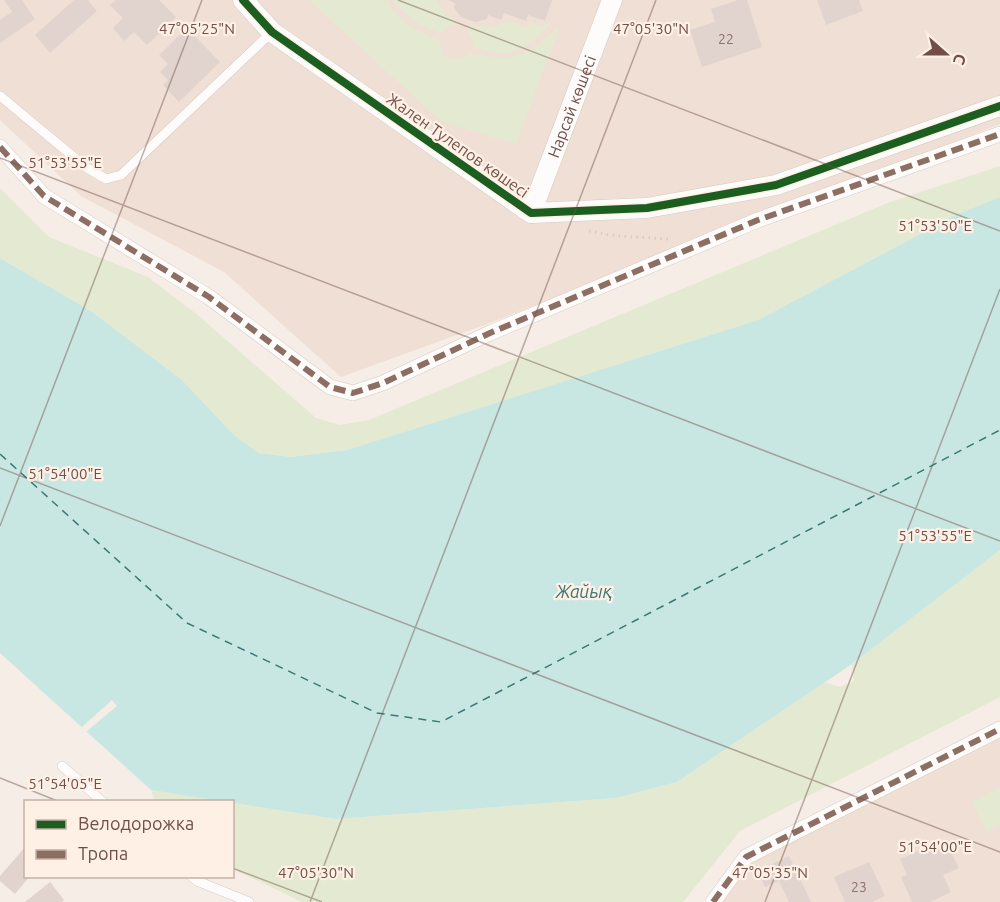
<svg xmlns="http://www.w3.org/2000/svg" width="1000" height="902" viewBox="0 0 1000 902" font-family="Ubuntu,sans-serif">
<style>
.residential{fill:#f0dfd4}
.green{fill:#e4ead1}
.water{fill:#c8e7e3}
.pier{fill:#f5ede6}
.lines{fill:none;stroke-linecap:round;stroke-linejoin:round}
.ferry{stroke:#3c7776;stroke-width:1.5;stroke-dasharray:8 6;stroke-linecap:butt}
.building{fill:#e1d4ce}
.service-casing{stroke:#d6cac4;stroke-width:10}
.pedestrian-casing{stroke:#d6cac4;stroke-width:16}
.minor-casing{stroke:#d6cac4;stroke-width:21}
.path{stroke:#d7cbc8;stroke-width:3;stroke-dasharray:1.5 4.5;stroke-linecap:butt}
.service{stroke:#fefcfb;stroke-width:9}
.pedestrian{stroke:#fefcfb;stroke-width:15}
.minor{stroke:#fefcfb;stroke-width:20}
.quiet{stroke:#8d6e63;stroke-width:6;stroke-dasharray:12 6;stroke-linecap:butt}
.cycleway-casing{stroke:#fff0e5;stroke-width:11}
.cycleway{stroke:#1b5e20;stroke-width:8}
.ticks{fill:none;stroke:#714f48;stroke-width:1.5;stroke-opacity:0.45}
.labels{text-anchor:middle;stroke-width:4.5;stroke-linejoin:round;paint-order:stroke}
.number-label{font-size:14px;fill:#8f726c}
.street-label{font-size:16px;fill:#714f48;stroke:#fff0e5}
.water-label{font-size:18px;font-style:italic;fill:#3c7776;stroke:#fff0e5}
.ticks-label{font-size:15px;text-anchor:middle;fill:#714f48;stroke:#fff0e5;stroke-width:4.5;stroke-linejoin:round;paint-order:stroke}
</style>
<rect width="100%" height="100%" fill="#f5ede6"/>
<path class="residential" d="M0,0H1000V124L487,324L341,377L224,272L81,196L0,120Z
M1000,720V902H705L751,846Z"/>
<path class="green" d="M309,0H387C396,21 419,32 439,40L442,55C453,60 460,60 470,52C515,65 527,55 560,26L516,144L441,121Z
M393,0H436L447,15L457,22L456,25L448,27L441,33C422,27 406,17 393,0Z
M552,19C544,35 521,53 502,54C493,54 482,49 474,47L472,38L467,29L469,26L495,27L507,21L528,28L530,22L543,27Z
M1000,166V197L958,214L758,320L347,450L291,457L259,453L235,436L182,380L91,311L0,258V188L49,237L148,277L199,316L316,418L340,425L369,420L890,202Z
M1000,550V697L740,831L683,902H302L233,869V803L336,819L616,798L677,782L825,682L840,687L854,681L852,664Z
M1000,788V825L986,831L972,802Z
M151,790L225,801H155Z"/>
<path class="water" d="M1000,197V550L852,664L677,782L616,798L336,819L151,790L0,653V258L91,311L182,380L235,436L259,453L291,457L347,450L758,320L958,214Z"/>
<path class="pier" d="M112,700L117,706L86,732L82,727Z"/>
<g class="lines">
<path class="ferry" d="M0,454L187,623L377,713L441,722L1000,430"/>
</g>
<path class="building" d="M4,0H22L35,19L0,43V20L12,12Z
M74,0H88L97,11L50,53L35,35Z
M116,0H159L176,17L147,45L134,32L124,41L113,28L123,18L110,5Z
M448,0H552L545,21L528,15L526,21L504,13L501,20L488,15L487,19L475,22L461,17L454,8L455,3Z
M738,0H747L762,47L702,67L690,30L715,22L711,9Z
M817,0H859L863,11L826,25Z
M187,28L220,62L179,102L163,85L168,80L160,72L168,64L159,55Z
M942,840L948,853L951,852L959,868L943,875L951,892L930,902H912L901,877L907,875L900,859Z
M26,846V876H30L15,894L0,881V876Z
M789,856L811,902H789L779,881L765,887L757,871Z
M869,862L885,896L872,902H845L834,877Z
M50,882L64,900L62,902H25Z"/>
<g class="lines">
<g class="service-casing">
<path id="service" d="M0,96L87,168L106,179L121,175L272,32
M62,766L103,802
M191,876L197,881L249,902"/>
</g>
<g class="pedestrian-casing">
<path id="pedestrian" d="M0,147L44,196L209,297L330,387L353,393L383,383L490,333L758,220L1000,134
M713,902L746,857L1000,729"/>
</g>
<g class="minor-casing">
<g id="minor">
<path d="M243,0L272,32L531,213L647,208L776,185L1000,106"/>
<path id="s1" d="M531,213L612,0"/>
</g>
</g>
<path class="path" d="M589,231L617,236L668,239"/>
<use href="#service" class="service"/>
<use href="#pedestrian" class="pedestrian"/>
<use href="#minor" class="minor"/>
<path class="quiet" d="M0,147L44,196L209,297L330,387L353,393L383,383L490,333L758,220L1000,134
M713,902L746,857L1000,729"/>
<g class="cycleway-casing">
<path id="cycleway" d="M243,0L272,32L531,213L647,208L776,185L1000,106"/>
</g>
<use href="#cycleway" class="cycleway"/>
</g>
<path class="ticks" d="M398,0L1000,231M0,158L1000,541M0,468L1000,852M0,526L202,0M0,778L60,802M232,868L322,902M310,902L656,0M765,902L1000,289"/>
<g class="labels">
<g class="number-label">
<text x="726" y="44">22</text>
<text x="859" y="892">23</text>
</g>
<g class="street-label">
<text dy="6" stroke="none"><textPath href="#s1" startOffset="114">Нарсай көшесі</textPath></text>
<text transform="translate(458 145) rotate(35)" y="6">Жален Тулепов көшесі</text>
</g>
<g class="water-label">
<text x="584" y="598">Жайық</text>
</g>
</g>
<g class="ticks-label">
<text x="197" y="34">47°05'25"N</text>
<text x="651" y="34">47°05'30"N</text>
<text x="65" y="168">51°53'55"E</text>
<text x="935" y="231">51°53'50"E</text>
<text x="65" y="479">51°54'00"E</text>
<text x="935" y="541">51°53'55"E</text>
<text x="65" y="789">51°54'05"E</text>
<text x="935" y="852">51°54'00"E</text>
<text x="316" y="878">47°05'30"N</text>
<text x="770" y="878">47°05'35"N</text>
</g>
<rect x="24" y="800" width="210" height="78" fill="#fff0e5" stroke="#c6b0a6" stroke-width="1.5"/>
<rect x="36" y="820" width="30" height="9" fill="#1b5e20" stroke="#c6b0a6" stroke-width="1.5"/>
<text x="78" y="830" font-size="18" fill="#714f48">Велодорожка</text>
<rect x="36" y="850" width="30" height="9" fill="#8d6e63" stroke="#c6b0a6" stroke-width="1.5"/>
<text x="78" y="860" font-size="18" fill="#714f48">Тропа</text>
<g transform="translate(946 54) rotate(111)" stroke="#fff0e5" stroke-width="4.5" paint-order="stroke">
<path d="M0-4.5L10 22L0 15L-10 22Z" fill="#714f48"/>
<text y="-9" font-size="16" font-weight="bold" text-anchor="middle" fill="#714f48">С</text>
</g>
</svg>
